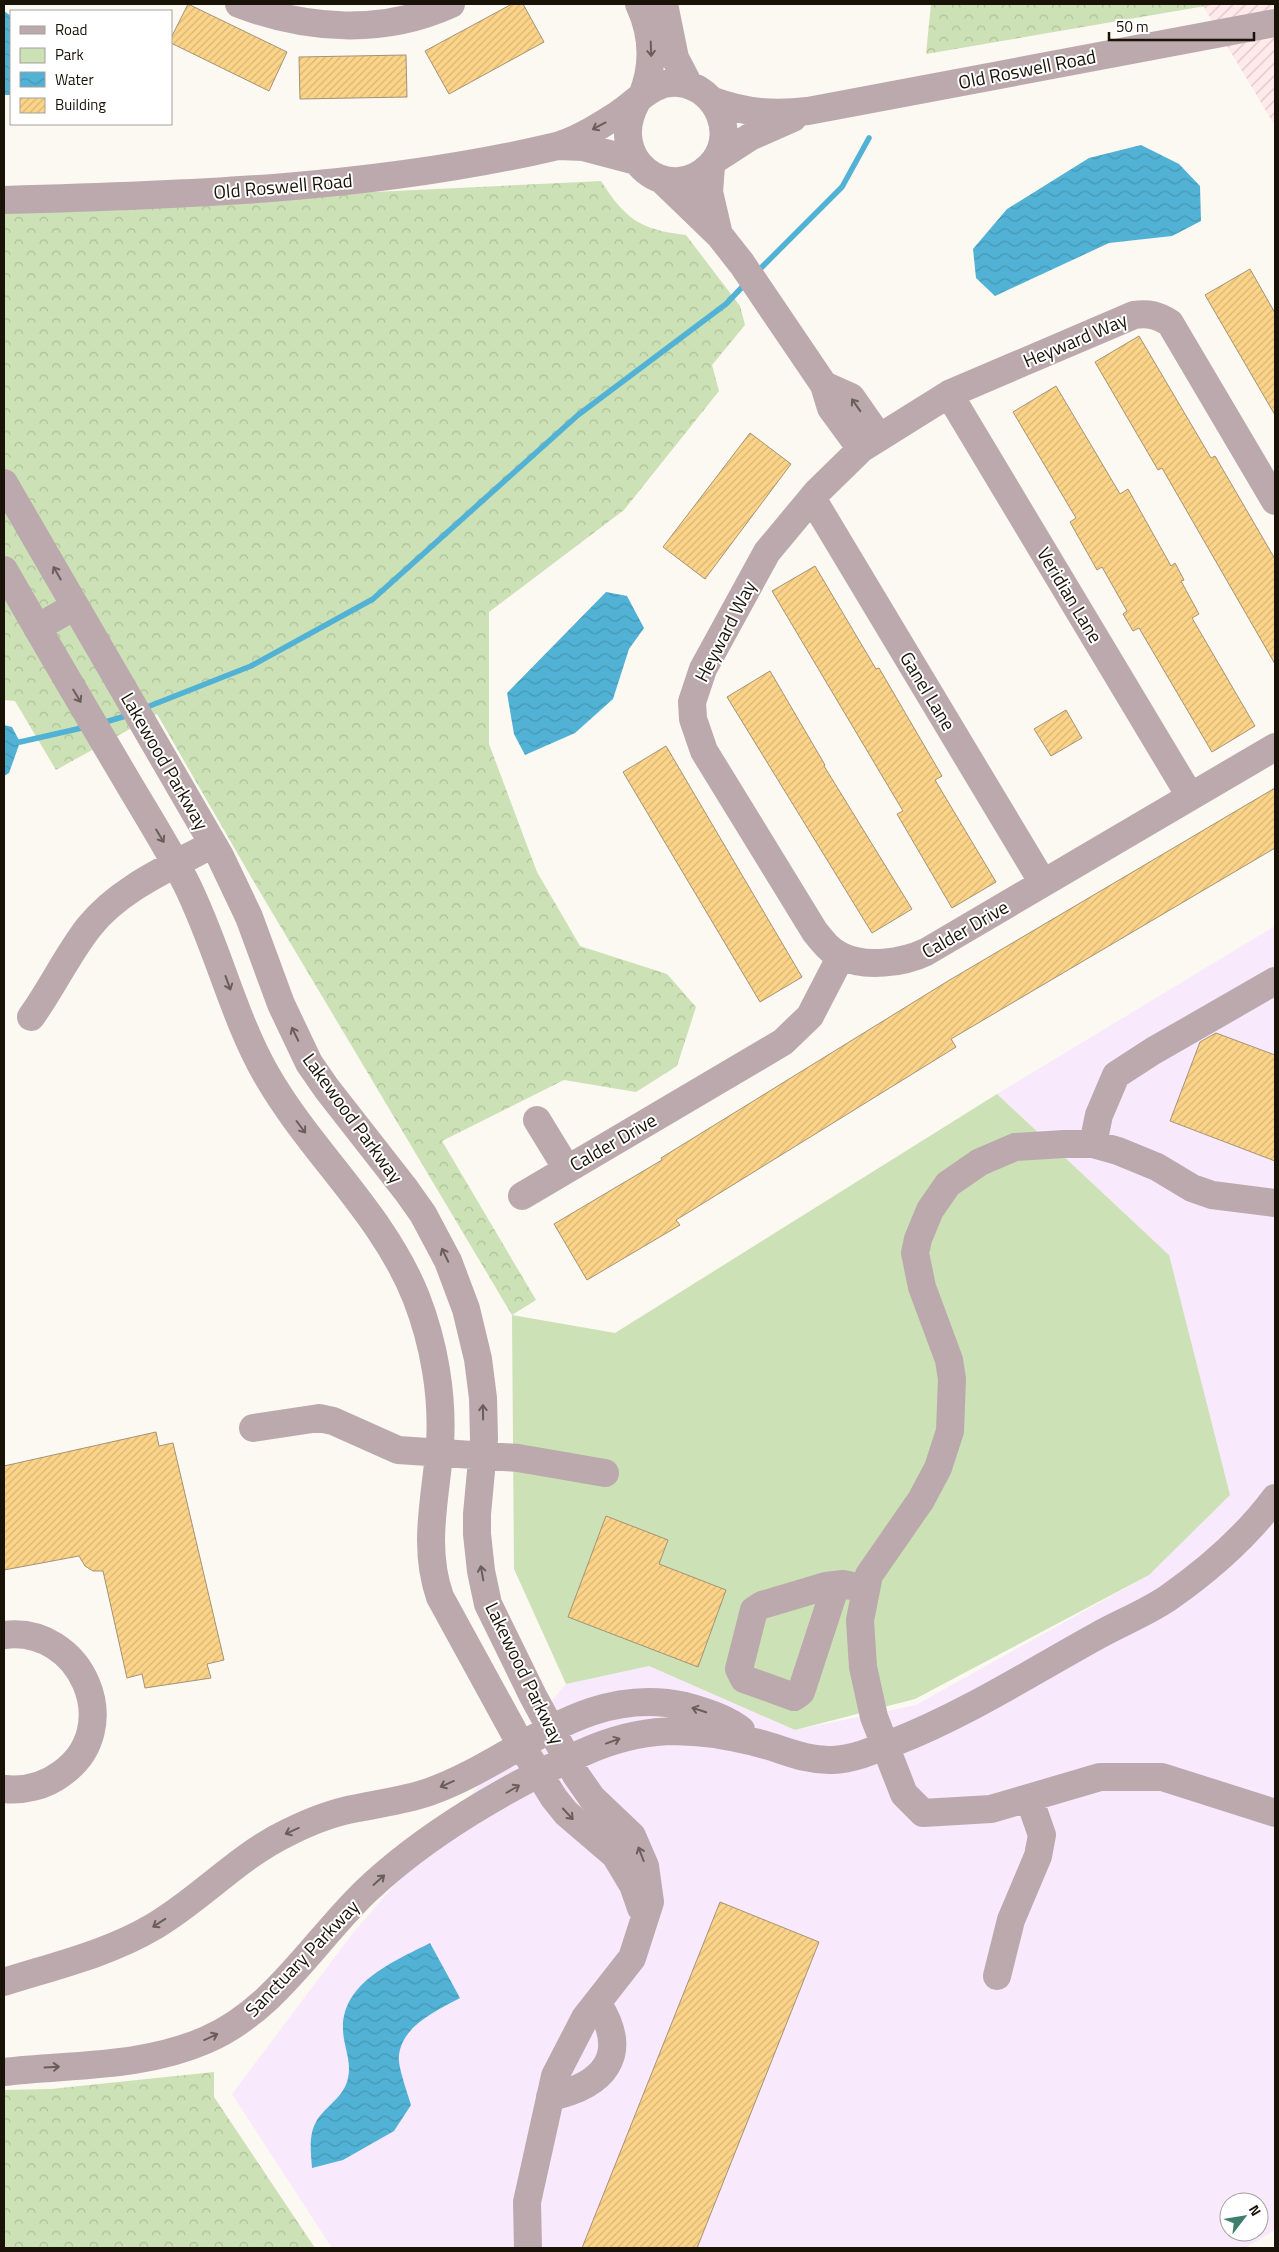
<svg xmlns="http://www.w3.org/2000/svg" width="1279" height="2252" viewBox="0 0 1279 2252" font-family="'Titillium Web',sans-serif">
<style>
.commercial{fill:#f9e9fc;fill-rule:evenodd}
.industrial{fill:url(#industrial-furrows)}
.green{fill:#cce1b5}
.forest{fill:url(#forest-crowns)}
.water{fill:url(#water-waves)}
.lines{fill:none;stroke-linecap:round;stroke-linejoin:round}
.stream{stroke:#51b2d5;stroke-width:5.5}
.building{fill:url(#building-hatch);stroke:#a49375}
.minor{stroke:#bba9ae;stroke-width:28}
.oneway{stroke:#6a5e5a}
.labels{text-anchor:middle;stroke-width:4;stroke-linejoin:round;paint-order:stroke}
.street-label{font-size:19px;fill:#191307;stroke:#fff}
</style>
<defs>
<pattern id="industrial-furrows" width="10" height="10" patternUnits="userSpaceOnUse" patternTransform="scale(1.25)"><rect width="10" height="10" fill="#ffe9ea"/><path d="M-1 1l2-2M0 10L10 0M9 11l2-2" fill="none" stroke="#dac7c7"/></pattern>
<pattern id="forest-crowns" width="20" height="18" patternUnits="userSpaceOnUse" patternTransform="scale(1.25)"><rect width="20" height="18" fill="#cce1b5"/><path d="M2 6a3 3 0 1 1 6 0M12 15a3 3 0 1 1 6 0" fill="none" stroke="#afc09a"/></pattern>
<pattern id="water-waves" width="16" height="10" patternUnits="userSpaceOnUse" patternTransform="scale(1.25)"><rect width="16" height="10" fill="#51b2d5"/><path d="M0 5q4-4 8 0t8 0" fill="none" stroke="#4698b5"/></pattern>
<pattern id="building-hatch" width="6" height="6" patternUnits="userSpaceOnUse" patternTransform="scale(1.25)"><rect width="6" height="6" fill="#fcd489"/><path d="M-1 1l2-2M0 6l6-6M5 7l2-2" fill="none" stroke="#d7b575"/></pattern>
</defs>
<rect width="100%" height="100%" fill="#fcf8f2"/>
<path class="commercial" d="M1275,926V2230L1245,2248H332L232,2094L353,1933L566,1684L649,1666L795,1730L916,1705L1149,1575L1169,1255L997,1094ZM1229,2202H1259V2232H1229Z"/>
<path class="industrial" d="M1202,4H1275V126L1217,29Z"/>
<path class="green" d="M997,1094L1169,1255L1230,1495L1149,1575L915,1699L795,1730L649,1666L566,1684L514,1569L512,1315L615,1333Z"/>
<path class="forest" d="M931,4H1217L926,54Z
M601,181C625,219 641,230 686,235L740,306L745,325L712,365L719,391L624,510L489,612V744L537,872L580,946L667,974L696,1007L677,1066L636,1092L564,1080L442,1141L536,1300L512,1315L254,882L157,714L56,770L15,701L4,700V210Z
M214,2072V2097L315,2248H4V2090L51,2089Z"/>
<path class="water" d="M4,11L11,16V95H4Z
M1141,145L1179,164L1200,186L1201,221L1172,236L1109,243L995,296L976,278L973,249L1007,209L1089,158Z
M606,592L627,596L644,628L629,649L613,699L575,733L525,755L514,734L507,693Z
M4,725L12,727L20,742L9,773L4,776Z
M430,1943L460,1998C436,2011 403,2025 399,2055C397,2065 408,2094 411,2105L394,2131L343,2160L312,2168C311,2152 308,2135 317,2120C327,2105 344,2097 348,2078C352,2061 343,2045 343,2029C342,1982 395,1961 430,1943Z"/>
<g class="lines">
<path class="stream" d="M756,273L842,187L869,138
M142,709L251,666L373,599L578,415L726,304L746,283
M102,723L129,715
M20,742L86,727"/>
</g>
<path class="building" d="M188,4L287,52L269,91L171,43V38Z
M512,4H523L544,42L449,94L425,51Z
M406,55L407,97L300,99L299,57Z
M1250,269L1275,313V415L1205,295Z
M1139,336L1211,458L1215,456L1275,559V664L1162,468L1158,470L1095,362Z
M1056,386L1120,494L1128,489L1171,566L1175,563L1184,580L1181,581L1199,614L1192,618L1255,726L1212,752L1139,628L1133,631L1123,614L1127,611L1102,567L1097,570L1070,522L1076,518L1013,412Z
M750,433L791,464L705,579L663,547Z
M815,566L876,669L879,668L942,776L935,780L996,882L952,908L897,814L903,811L772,591Z
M770,671L825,765L824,766L912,909L872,933L727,697Z
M1066,710L1082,738L1051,756L1034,729Z
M666,746L802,977L760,1002L623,772Z
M1275,788V848L951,1039L956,1047L676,1220L680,1225L587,1280L554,1224L662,1160L661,1158L948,981Z
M1216,1033L1275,1055V1161L1170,1121L1200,1042Z
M156,1432L159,1446L173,1443L224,1660L207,1664L211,1678L145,1688L142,1674L127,1678L103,1571H93L85,1566L79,1556L4,1570V1466Z
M606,1516L668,1540L659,1564L726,1590L698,1667L568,1617Z
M720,1902L819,1942L697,2248H582Z"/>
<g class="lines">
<path class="minor" d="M239,4C307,30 383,35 451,4
M639,4C653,34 655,64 642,96
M664,4L675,58L689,85
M713,101C746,113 774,115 808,111L1275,23
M559,146L583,147L636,161
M716,159L750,137L793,118
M711,166L709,192L719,235
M661,179L720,236L742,264L824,385L831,408L861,449
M4,200C187,195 373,189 553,147C575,142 598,127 617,115C638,102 652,80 679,83C718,87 739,137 710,166C669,207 604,159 637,101
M824,385L851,397L879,437
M949,394L1190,796
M4,483L220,856L249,917L281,1004L309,1063L327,1089L406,1190L423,1214L448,1261L466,1309L478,1359L483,1398L484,1439L477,1514V1534L481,1571L488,1604L533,1696L576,1775L592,1798L632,1836L645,1866L650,1902L632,1958L585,2018L555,2076L527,2202L528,2248
M812,498L1043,883
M1275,501L1170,323C1157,315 1149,313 1134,315L949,394L861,449L817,492L767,552L703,669L692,702L693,719L704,751L815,932C823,942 830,951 841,956C865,968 903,963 926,952L1275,747
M4,570C42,637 81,703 120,769C142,807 166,844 186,883C217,945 233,1016 266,1074C311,1153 382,1212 416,1297C434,1343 443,1395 440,1444C436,1496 422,1546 440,1597L521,1745L554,1798L566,1813L615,1855L633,1885L641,1908
M37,628L75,606
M31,1017C52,988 67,955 89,927C120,888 171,867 213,844
M537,1120L567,1169
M1093,1144L1099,1115L1116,1075L1153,1051L1275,981
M522,1196L783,1042L810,1016L841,956
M1275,1203L1212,1195L1192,1188L1157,1167L1118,1151L1093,1144H1064L1015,1147L980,1162L948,1184L930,1210L918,1239L915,1253L922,1287L949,1360L952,1379L950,1431L938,1468L921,1500L869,1575L860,1620L863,1667L874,1717L904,1794L923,1813L991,1809L1100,1777H1162L1275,1813
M253,1428L319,1418L333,1421L398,1450L518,1458L605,1473
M836,1585L801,1692L794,1697L744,1679L739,1669L754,1610L762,1605L826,1586L843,1584L866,1589
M4,1635C81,1625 127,1728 61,1774C45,1786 24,1791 4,1789
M997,1976L1011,1920L1038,1856L1042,1835L1029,1798
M4,1982C54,1966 107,1954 153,1927C201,1899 238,1856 289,1832C311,1821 334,1812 358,1808C382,1803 406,1800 429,1792C517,1761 583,1683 685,1706C704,1711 727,1718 741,1730
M4,2072C72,2064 142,2068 206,2040C275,2010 313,1942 366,1891C425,1835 508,1786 582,1753C641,1726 691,1726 754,1742C781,1748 803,1761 832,1760C854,1759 875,1750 895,1742C966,1714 1030,1673 1097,1636C1120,1623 1146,1613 1168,1598C1208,1570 1246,1537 1275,1498
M550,2097C603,2086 631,2056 598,2004"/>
</g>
<defs><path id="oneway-shaft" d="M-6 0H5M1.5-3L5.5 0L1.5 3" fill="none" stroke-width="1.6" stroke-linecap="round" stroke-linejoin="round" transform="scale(1.25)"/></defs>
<g class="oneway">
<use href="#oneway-shaft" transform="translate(651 49) rotate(88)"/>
<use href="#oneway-shaft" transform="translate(599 126) rotate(152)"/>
<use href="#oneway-shaft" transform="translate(856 405) rotate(-125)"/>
<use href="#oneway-shaft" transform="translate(57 573) rotate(-120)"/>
<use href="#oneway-shaft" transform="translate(77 696) rotate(59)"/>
<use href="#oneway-shaft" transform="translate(160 836) rotate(59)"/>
<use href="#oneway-shaft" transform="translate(228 983) rotate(70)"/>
<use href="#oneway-shaft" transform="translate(295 1034) rotate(-116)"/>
<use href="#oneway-shaft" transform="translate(301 1127) rotate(53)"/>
<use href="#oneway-shaft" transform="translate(445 1255) rotate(-116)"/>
<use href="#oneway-shaft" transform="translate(483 1412) rotate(-91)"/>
<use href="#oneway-shaft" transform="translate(482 1573) rotate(-100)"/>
<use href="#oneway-shaft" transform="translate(699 1710) rotate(-162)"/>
<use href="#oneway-shaft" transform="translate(613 1741) rotate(-20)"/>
<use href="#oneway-shaft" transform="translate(447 1784) rotate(156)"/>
<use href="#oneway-shaft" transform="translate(513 1789) rotate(-30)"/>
<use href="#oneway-shaft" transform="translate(568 1814) rotate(47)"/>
<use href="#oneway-shaft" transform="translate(292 1831) rotate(156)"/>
<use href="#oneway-shaft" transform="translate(641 1854) rotate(-111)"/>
<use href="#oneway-shaft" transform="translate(379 1880) rotate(-42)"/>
<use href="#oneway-shaft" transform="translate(159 1923) rotate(147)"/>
<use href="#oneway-shaft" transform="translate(211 2037) rotate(-25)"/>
<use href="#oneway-shaft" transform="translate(52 2067) rotate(-3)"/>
</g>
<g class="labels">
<g class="street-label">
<text transform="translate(1027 69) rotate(-11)" y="7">Old Roswell Road</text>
<text transform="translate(283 186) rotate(-5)" y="7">Old Roswell Road</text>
<text transform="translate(1075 340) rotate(-23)" y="7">Heyward Way</text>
<text transform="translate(1070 595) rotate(59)" y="7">Veridian Lane</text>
<text transform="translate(725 631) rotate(-63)" y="7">Heyward Way</text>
<text transform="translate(928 691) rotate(59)" y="7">Ganel Lane</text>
<text transform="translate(165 761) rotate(60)" y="7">Lakewood Parkway</text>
<text transform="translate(965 929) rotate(-30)" y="7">Calder Drive</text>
<text transform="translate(353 1118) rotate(54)" y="7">Lakewood Parkway</text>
<text transform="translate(613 1142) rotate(-30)" y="7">Calder Drive</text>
<text transform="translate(525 1673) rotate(64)" y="7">Lakewood Parkway</text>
<text transform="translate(302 1958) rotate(-46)" y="7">Sanctuary Parkway</text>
</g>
</g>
<rect width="1279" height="2252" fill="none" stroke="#191307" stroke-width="10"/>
<rect x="10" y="10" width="162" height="115" fill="#ffffff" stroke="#a3a19c"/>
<rect x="20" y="26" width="25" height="8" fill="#bba9ae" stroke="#a3a19c"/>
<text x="55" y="35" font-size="15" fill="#191307">Road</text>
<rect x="20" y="48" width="25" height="15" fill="#cce1b5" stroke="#a3a19c"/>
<text x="55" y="60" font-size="15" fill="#191307">Park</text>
<rect x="20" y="72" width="25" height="15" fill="url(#water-waves)" stroke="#a3a19c"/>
<text x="55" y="85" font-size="15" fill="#191307">Water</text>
<rect x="20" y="98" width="25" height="15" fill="url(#building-hatch)" stroke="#a3a19c"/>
<text x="55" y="110" font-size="15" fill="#191307">Building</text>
<g transform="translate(1244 2217) rotate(59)"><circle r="24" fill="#ffffff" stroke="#a3a19c"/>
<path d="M0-4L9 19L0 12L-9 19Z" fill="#3e7e6c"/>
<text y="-8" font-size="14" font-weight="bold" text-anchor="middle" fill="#191307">N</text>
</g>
<path d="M1109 32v8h145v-8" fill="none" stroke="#191307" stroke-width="2.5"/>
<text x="1116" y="32" font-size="15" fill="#191307" stroke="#ffffff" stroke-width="4" paint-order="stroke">50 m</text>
</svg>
